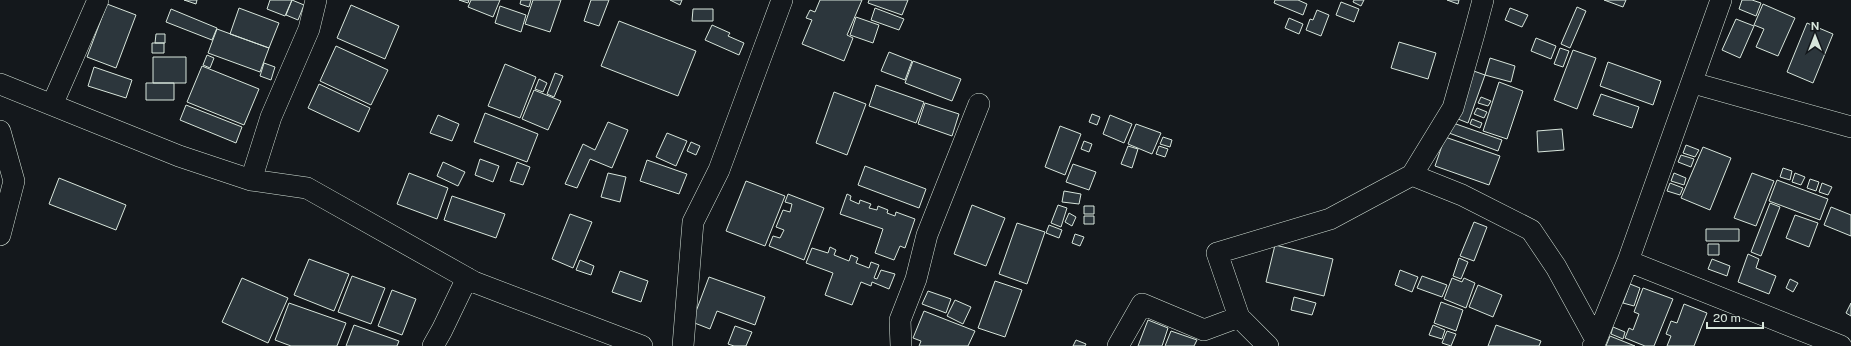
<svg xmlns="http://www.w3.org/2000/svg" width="1851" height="346" viewBox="0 0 1851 346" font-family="'Public Sans',sans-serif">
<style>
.building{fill:#2c363c;stroke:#d8e6dc}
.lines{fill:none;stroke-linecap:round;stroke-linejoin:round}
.minor-casing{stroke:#d8e6dc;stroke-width:22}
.minor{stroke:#14181c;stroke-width:21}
</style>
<rect width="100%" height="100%" fill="#14181c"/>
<path class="building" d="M184,0H197L196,4Z
M270,0H292L285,16L267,9Z
M292,0L304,5L298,20L286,15Z
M459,0H469L468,3Z
M471,0H500L493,17L468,7Z
M521,0H531L529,7L520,4Z
M533,0H561L550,32L525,24Z
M591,0H609L599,26L584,21Z
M670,0H682L680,5Z
M820,0H862L847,35L853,38L844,61L802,44L812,20L806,18L810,10L815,12Z
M869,0H908L902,15L868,3Z
M1275,0H1298L1307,4L1303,15L1274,3Z
M1354,0H1364L1361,6L1353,2Z
M1447,0H1459L1458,4Z
M1604,0H1626L1623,7Z
M1742,0H1752L1761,3L1756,16L1739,9Z
M1341,2L1359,9L1354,22L1336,15Z
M107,4L136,15L116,68L87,57Z
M1763,4L1795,18L1778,56L1756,47L1764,29L1754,25Z
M351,5L399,26L385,59L337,38Z
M500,6L526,15L521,32L495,23Z
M1577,7L1586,11L1570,48L1561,44Z
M239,8L279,23L269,48L230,34Z
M875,8L904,19L899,30L871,20Z
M1510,8L1528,15L1522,27L1505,20Z
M171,9L217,28L212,40L166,22Z
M693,9H713V21H692Z
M1317,10L1329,15L1321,36L1306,30L1310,19L1313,20Z
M856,17L879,25L873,43L850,35Z
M1289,18L1303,24L1299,34L1285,28Z
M1736,19L1754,26L1740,58L1722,50Z
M619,21L696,51L678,96L601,66Z
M1807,23L1833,34L1813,83L1787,72Z
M712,25L730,33L728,36L744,43L739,55L705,40Z
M217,29L269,48L260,72L208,53Z
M156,34H165V43H155Z
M1536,38L1556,46L1551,59L1531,51Z
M1399,42L1436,53L1428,79L1391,68Z
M152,43H164V53H152Z
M336,46L388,70L371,105L320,81Z
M1560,48L1569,51L1563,67L1554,64Z
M1573,50L1596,58L1577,109L1554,100Z
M889,52L912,61L905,80L881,71Z
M207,55L214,58L210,68L203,65Z
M153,57H186V83H153Z
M1490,58L1515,66L1511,82L1485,75Z
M913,61L961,79L952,101L905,83Z
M1608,62L1661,81L1653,105L1600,86Z
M264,63L275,67L271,80L260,76Z
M505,64L536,77L520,118L488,106Z
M202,66L259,89L244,125L187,102Z
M94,67L132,80L126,98L88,86Z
M1471,70L1485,75L1468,123L1453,117Z
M555,73L563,76L554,97L547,94Z
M539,79L547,83L543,92L535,89Z
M1499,82L1523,91L1507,139L1483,131Z
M146,83H174V100H146Z
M319,84L370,108L359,132L308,108Z
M876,85L924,102L916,123L869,106Z
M534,90L561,101L548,130L522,119Z
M834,92L866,104L847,155L816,143Z
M1601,94L1639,107L1632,128L1593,115Z
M1481,97L1491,101L1488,106L1478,103Z
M925,103L959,114L952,136L918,124Z
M186,105L242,127L236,143L180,120Z
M1477,108L1487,112L1484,118L1474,114Z
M485,113L538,134L527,162L474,142Z
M1092,114L1100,117L1097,125L1089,122Z
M438,115L459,124L452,141L430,133Z
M1110,115L1132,124L1124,143L1103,134Z
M1472,119L1482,123L1480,128L1470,124Z
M608,122L628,130L612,168L590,159L577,188L565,184L583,144L595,150Z
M1453,123L1502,140L1498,151L1449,133Z
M1136,124L1161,133L1152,154L1128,144Z
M1060,126L1081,134L1065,175L1045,167Z
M1562,129L1564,150L1538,152L1537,131Z
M667,133L687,141L676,166L656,157Z
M1163,137L1172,140L1170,147L1160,144Z
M1445,137L1500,156L1489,185L1435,166Z
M1084,141L1092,144L1089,152L1081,149Z
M691,142L700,146L696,155L687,151Z
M1686,145L1699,150L1695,157L1683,153Z
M1128,146L1138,149L1132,168L1121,164Z
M1159,146L1168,149L1165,157L1156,154Z
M1703,147L1731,158L1710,210L1681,198Z
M1681,155L1694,159L1691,167L1678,162Z
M480,159L499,166L493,182L475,175Z
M647,160L687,174L679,194L640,181Z
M443,162L465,172L458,186L437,176Z
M517,162L530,167L523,185L510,181Z
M1073,164L1096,172L1089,190L1066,182Z
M865,166L926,189L919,208L858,185Z
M1783,168L1792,171L1790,180L1780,177Z
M409,173L448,188L437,219L397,204Z
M608,173L626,177L620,202L601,197Z
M1674,173L1686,178L1684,185L1671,181Z
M1752,173L1774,181L1756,226L1734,218Z
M1795,173L1805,177L1801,185L1792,182Z
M59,178L126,205L116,230L49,204Z
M1810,179L1819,182L1816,191L1807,188Z
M1777,180L1828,199L1820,220L1769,201Z
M746,181L785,196L765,246L726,231Z
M1670,183L1683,188L1680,195L1667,191Z
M1822,183L1832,187L1828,195L1819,192Z
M1064,191L1081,194L1079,204L1062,202Z
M788,194L824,208L804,260L769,246L773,236L780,238L784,230L776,227L783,210L790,212L792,204L785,202Z
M847,194L851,196L850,200L859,204L860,200L871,204L869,208L877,210L878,206L888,210L887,213L895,216L896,212L915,219L905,248L900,246L894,260L875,253L883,229L840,214Z
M452,196L505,214L496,238L444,220Z
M1770,203L1780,207L1761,256L1751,252Z
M972,205L1005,218L986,266L954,254Z
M1058,205L1067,208L1061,227L1051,223Z
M1084,206H1094V214H1084Z
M1831,207L1851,215V236L1824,225Z
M1069,213L1076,217L1072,226L1065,222Z
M570,214L592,222L573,268L552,259Z
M1795,215L1818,223L1809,247L1786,238Z
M1084,216H1094V224H1084Z
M1474,222L1487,227L1474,261L1460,256Z
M1017,223L1045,232L1027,284L999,274Z
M1049,225L1062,230L1059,238L1046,233Z
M1706,229H1739V241H1706Z
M1075,234L1084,237L1080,246L1072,243Z
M1708,244H1719V255H1708Z
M1275,245L1333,259L1324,296L1266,282Z
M830,247L836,250L834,255L849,261L851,255L858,258L856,263L869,268L871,262L879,265L874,278L877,279L881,270L895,274L889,289L872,282L871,286L861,282L852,305L825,295L833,273L806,263L812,248L828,253Z
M1748,254L1759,259L1756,268L1776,276L1769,294L1738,282Z
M1459,258L1468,262L1461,279L1453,276Z
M309,259L349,274L334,311L294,295Z
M1712,259L1730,266L1727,276L1708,269Z
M580,260L594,266L591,275L576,270Z
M1400,270L1418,277L1412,292L1395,285Z
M620,271L648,281L641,302L612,292Z
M352,276L385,288L371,324L338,312Z
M1422,276L1447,285L1442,297L1417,288Z
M709,277L765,297L755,325L717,311L710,329L692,322Z
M242,278L288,298L268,343L222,322Z
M1452,278L1462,282L1464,278L1475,283L1466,308L1444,299Z
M1790,279L1798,283L1793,292L1786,288Z
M995,281L1022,290L1005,337L978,328Z
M1630,284L1640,288L1634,306L1623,303Z
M1478,285L1502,295L1493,317L1469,307Z
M1643,288L1673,299L1654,346H1645L1625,338L1629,328L1633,330L1639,314L1634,312Z
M392,290L416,299L402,335L378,326Z
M928,291L951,299L946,313L922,304Z
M1294,297L1316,303L1312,315L1291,310Z
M955,300L971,307L963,324L947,316Z
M1441,302L1463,310L1456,331L1434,323Z
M289,303L346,323L337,346H291L275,340Z
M1851,303V316L1846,313Z
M1684,304L1707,313L1694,346H1667L1671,336L1666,334L1671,321L1677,323Z
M924,311L975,331L968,346H919L921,341L913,338Z
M1148,320L1168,328L1162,346H1138Z
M354,325L399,341L397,346H346Z
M1433,325L1445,330L1442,339L1429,335Z
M1496,325L1541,341L1539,346H1488Z
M735,326L752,332L746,346H734L728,344Z
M1613,327L1625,332L1623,339L1611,334Z
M1171,331L1197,340L1194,346H1165Z
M1447,331L1456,334L1451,346L1442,343Z
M1610,336L1635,346H1606Z
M1076,340L1086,344L1085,346H1073Z"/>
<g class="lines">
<g class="minor-casing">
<path id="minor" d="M1483,0L1474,34L1453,108L1412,175L1462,195L1531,230L1556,267L1596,340L1593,346
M1693,83L1851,127
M0,84L179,156L251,180L307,188L474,282L642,346
M52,105L98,0
M0,131L14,181L0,235
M251,180L271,117L309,29L316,0
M1628,261L1841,346
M1239,317L1268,346
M1596,340L1628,261L1721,0
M433,346L442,330L467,278
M683,346L693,222L719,170L782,0
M901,346L900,320L916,279L927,235L979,104
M1118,346L1142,304L1204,330L1239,317L1217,253L1330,219L1412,175"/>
</g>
<use href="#minor" class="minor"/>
</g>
<g transform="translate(1815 36)" stroke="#14181c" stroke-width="3" paint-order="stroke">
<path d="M0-3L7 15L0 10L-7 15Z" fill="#d8e6dc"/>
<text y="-6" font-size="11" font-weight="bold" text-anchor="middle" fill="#d8e6dc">N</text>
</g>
<path d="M1707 322v6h56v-6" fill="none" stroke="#d8e6dc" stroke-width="2"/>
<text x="1713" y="322" font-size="12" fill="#d8e6dc" stroke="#14181c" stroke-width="3" paint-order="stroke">20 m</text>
</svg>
